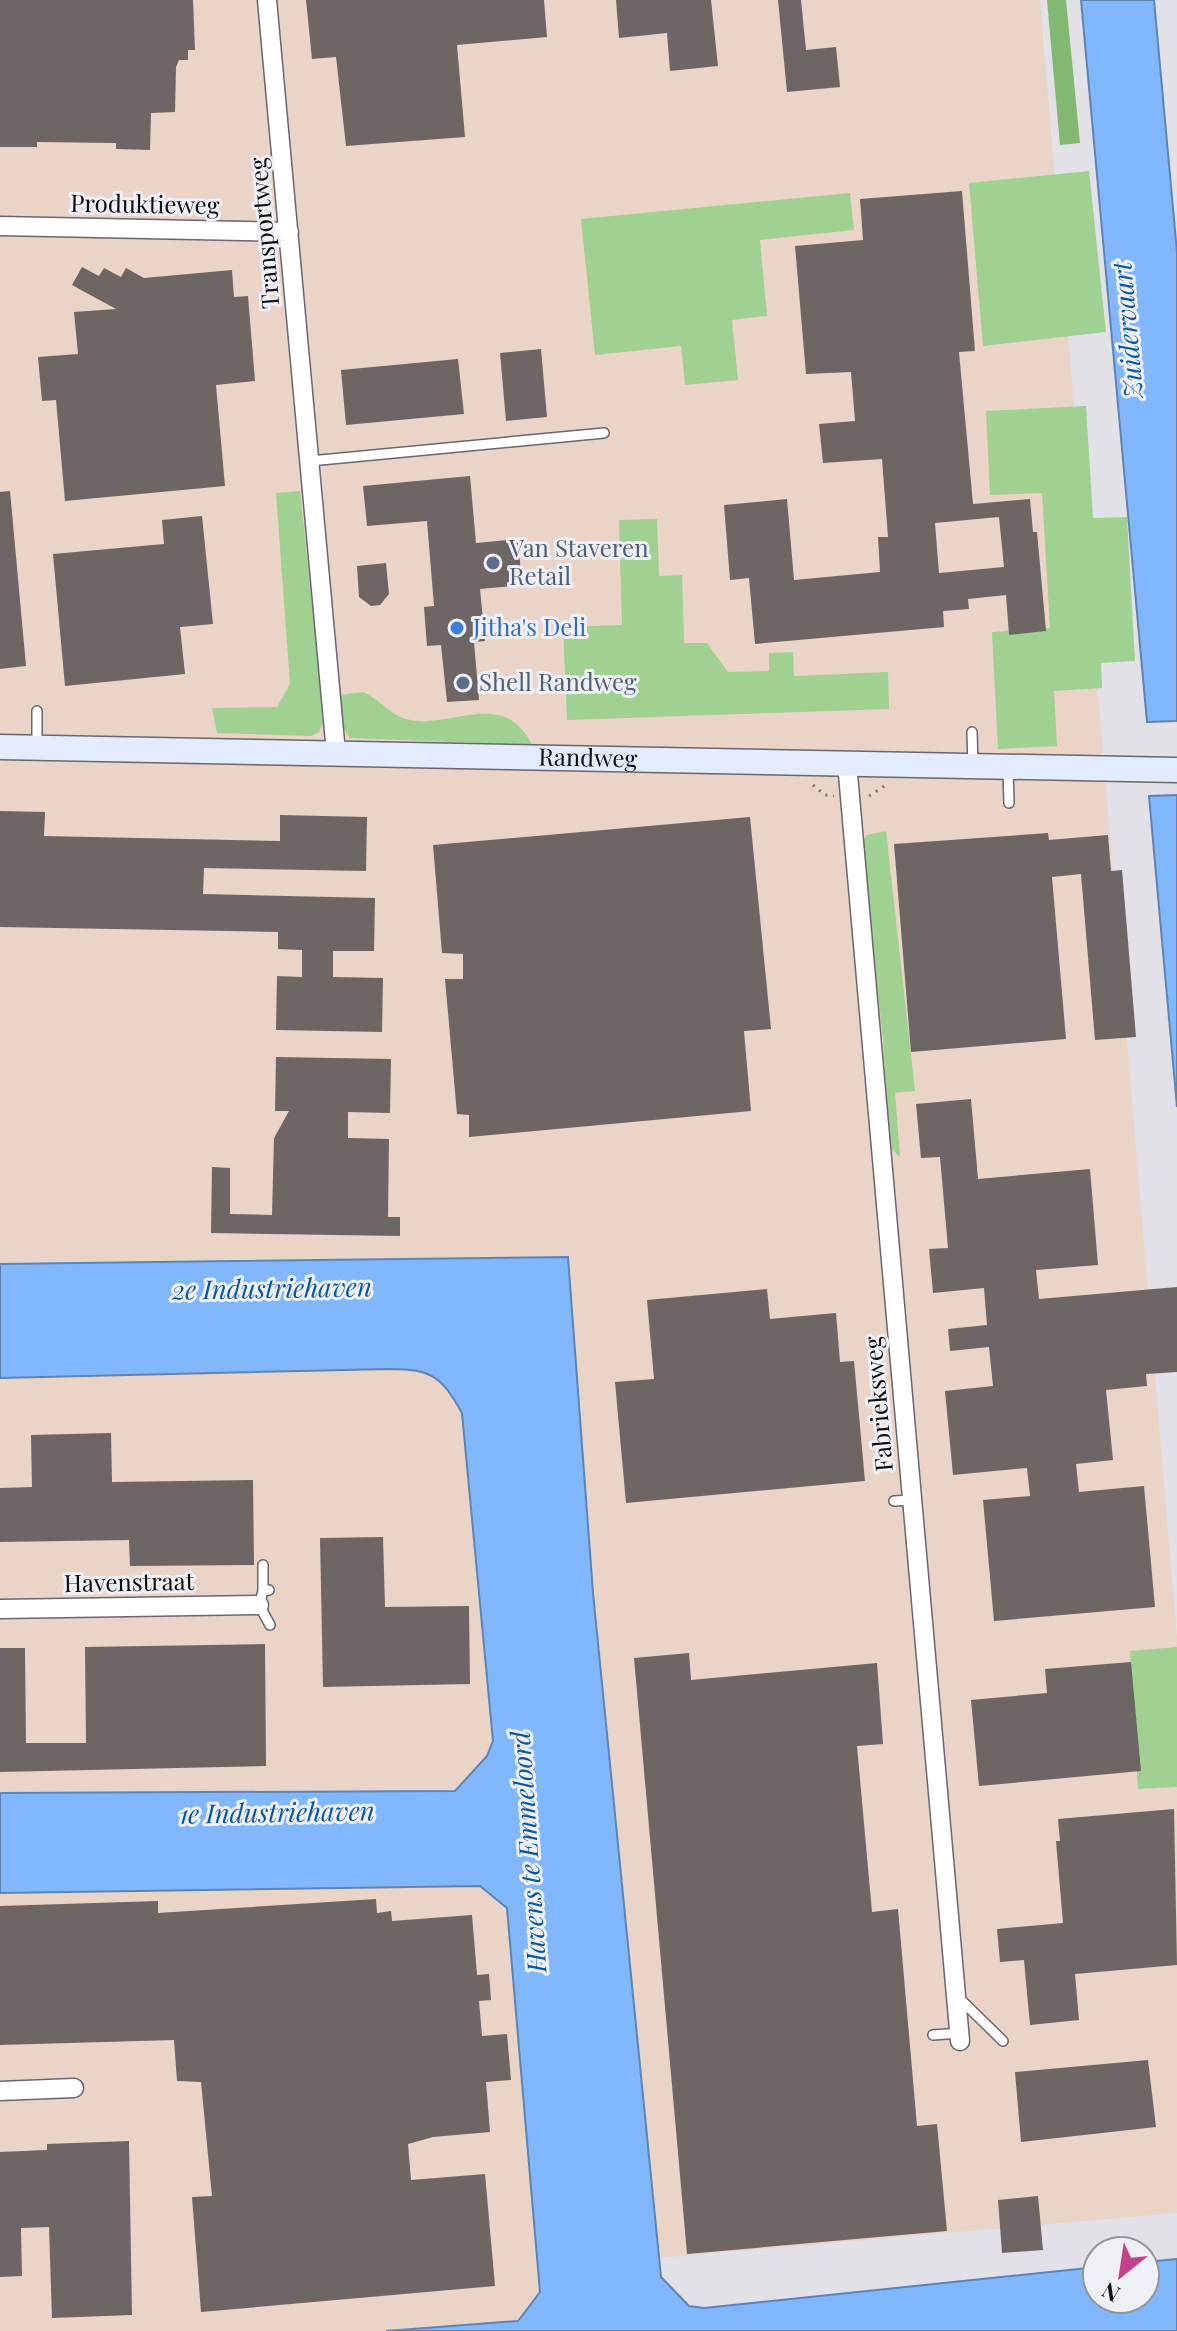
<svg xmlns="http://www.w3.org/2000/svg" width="1177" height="2331" viewBox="0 0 1177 2331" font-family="'Playfair Display',serif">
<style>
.industrial{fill:#ead3c7}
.green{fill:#a1d093}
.forest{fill:#82b871}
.water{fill:#81b7fc;stroke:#5e84b5;stroke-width:2}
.building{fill:#6d6664;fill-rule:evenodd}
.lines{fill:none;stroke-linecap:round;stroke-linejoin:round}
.lane-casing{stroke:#68676d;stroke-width:12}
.street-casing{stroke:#68676d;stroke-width:21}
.secondary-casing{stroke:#68676d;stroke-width:27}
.path{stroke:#757579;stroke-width:3;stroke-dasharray:2 6;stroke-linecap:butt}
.lane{stroke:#fff;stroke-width:9}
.street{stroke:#fff;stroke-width:18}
.secondary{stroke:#e3ecfe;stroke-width:24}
.service-dot{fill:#5c6f8a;stroke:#efeff6;stroke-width:3}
.shop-dot{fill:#3f7fe0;stroke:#efeff6;stroke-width:3}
.labels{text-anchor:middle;stroke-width:6;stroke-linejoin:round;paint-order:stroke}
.street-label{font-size:24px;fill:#0d0d0f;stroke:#efeff6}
.service-label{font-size:24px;fill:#4e5e75;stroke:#efeff6;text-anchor:start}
.shop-label{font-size:24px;fill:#366cbe;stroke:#efeff6;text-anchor:start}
.water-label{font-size:26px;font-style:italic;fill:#0856a6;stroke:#efeff6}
</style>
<rect width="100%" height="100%" fill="#e2e1e8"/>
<path class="industrial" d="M0,0H1040L1177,1638V2213L657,2258L529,2331H0Z"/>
<path class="green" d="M1089,171L1106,332L983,346L969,183Z
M850,193L854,230L760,240L767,316L732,320L738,380L685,385L681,346L595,355L581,219Z
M1086,406L1093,518L1127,517L1135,661L1101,663L1102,688L1054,691L1057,746L998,749L992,632L1050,628L1042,493L990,495L986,411Z
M300,491L324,719L319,732L311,736L217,733L212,708L277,707L290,684L276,493Z
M657,519L659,576L682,575L684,643H707L728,672L769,671V653L793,652L794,676L888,672L889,709L567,720L563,627L622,625L619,520Z
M363,692C378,698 390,715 406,719C450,731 503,686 532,745L350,738L344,729L340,695Z
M886,831L915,1091L895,1093L900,1157L889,1146L883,1038L861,844L867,835Z
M1177,1647V1787L1138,1789L1130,1651Z"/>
<path class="forest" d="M1047,0H1066L1080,143L1060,145Z"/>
<path class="water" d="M1081,0H1154L1177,252V721L1147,722Z
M1177,795V1107L1149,796Z
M568,1257L593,1593L661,2277L689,2306L704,2308L1097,2267V2299H1145V2262L1177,2259V2331H386L518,2321L540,2292L507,1908L480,1886L0,1893V1793L455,1791L487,1756L493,1741L462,1413C441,1376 432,1369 389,1369L0,1378V1264Z"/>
<path class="building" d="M0,0H193L195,50H188V60H179L176,67L175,112L151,113L150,150L116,149V143L37,142V147H0Z
M306,0H544L547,37L457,45L465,137L346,146L336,57L312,59Z
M616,0H711L718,66L670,71L667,33L619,38Z
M778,0H801L806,50L836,47L840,87L787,92Z
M962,191L975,351L959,352L973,504L1030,499L1033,532H1037L1046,631L1009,635L1006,595L968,599L969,609L943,611L944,627L755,644L749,578L730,580L724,505L787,499L794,580L880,572L878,537H888L882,459L823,463L819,424L855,421L851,372L806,374L795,246L863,240L860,199ZM999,517L1004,567L939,573L935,523Z
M82,267L99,276L104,268L121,277L126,268L144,278L232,270L234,297L248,296L255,381L216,385L225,486L65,501L56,400L42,401L38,357L78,354L74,312L116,309L72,285Z
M541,349L547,417L506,421L500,353Z
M458,359L464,414L346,425L341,370Z
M470,476L476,543L518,539L522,585L480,589L485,641L474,642L479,700L447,702L441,645L427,646L424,607L434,606L427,521L367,526L363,486Z
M10,491L26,666L0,669V492Z
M202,516L213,624L180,627L185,674L65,686L53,554L164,544L162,520Z
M386,563L389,594L380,605L371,606L359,597L357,566Z
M0,811L45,812L44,836L280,841V815L367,817L366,871L204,868L203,894L375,898L374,951H333V977L383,978L382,1032L276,1030L277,976L302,977V950L278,949V932L0,927Z
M750,817L771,1029L744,1031L751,1111L469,1137V1115L457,1114L445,979H463V954L442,953L433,845Z
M1048,833L1049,840L1108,835L1111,871L1122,870L1136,1037L1095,1040L1081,874L1052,877L1066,1039L911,1052L894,844Z
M276,1057L391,1059L390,1113L348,1112V1138L389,1139L388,1217H400V1236L211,1233L212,1167L230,1168V1214L272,1215L274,1138L289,1111H275Z
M971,1099L978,1179L1090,1169L1098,1265L1036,1270L1039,1299L1177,1287V1372L1146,1374L1147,1386L1106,1390L1113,1460L1076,1464L1079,1492L1144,1486L1155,1607L994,1621L983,1500L1030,1496L1027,1468L953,1475L945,1391L993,1386L989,1347L950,1351L948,1329L987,1325L984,1288L933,1293L929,1249L948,1248L940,1157L921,1158L916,1104Z
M767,1289L770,1319L836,1313L840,1362L854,1361L865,1481L626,1503L615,1382L654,1379L647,1300Z
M111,1433L112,1482L253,1480L254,1565L130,1566L129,1540L0,1542V1488L32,1487L31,1435Z
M383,1537L385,1607L469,1606L470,1684L323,1687L320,1538Z
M265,1644L266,1766L0,1772V1648H25L26,1743H86L85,1647Z
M689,1653L691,1680L877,1663L883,1744L857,1746L872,1912L898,1909L917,2126L937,2124L947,2231L687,2254L634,1658Z
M1131,1662L1141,1771L979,1786L971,1700L1047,1693L1045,1669Z
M1174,1809L1177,1965L1075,1974L1079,2020L1030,2025L1024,1960L1000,1962L997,1929L1063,1923L1056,1841H1060L1058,1819Z
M376,1899L377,1913L391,1911L392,1921L472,1915L477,1975L489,1974L491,2000L479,2001L482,2036L507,2034L511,2080L486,2082L490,2132L433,2137L408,2144L411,2180L485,2174L495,2286L201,2312L192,2197L212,2196L201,2082L177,2081L174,2040L0,2045V1906L158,1901V1913Z
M1148,2060L1156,2127L1021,2142L1015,2072Z
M129,2141L132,2315L52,2318L49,2227L21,2228L22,2276L0,2277V2152L47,2150V2144Z
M1038,2196L1043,2250L1002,2253L998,2200Z"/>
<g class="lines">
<g class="lane-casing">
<path id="lane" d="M310,461L604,433
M972,732L973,766
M37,747V711
M1008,770L1009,803
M894,1501L912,1500
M263,1565V1591
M269,1590L263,1591L259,1605L270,1625
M959,1998L1003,2041
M933,2035L960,2033"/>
</g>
<g class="street-casing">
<path id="street" d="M267,0L336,753
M0,226L289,232
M847,763L960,2041
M0,1609L259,1605
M0,2091L74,2088"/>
</g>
<g class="secondary-casing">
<g id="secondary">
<path id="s1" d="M0,747L1177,770"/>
</g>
</g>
<path class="path" d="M813,785L825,795L834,796
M869,796L886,785"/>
<use href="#lane" class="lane"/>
<use href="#street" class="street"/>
<use href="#secondary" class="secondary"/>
</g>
<g class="service-dot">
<circle cx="493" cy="563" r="8"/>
<circle cx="463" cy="683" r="8"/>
</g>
<circle class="shop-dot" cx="457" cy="628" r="8"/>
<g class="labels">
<g class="street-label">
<text transform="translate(145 205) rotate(1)" y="8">Produktieweg</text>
<text transform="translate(265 233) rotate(-95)" y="8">Transportweg</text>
<text dy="8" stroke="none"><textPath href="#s1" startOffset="588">Randweg</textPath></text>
<text transform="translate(879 1404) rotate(-95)" y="8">Fabrieksweg</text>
<text transform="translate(129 1583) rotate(-1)" y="8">Havenstraat</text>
</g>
<g class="service-label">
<text x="509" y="557">Van Staveren<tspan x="509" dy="28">Retail</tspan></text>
<text x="479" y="691">Shell Randweg</text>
</g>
<g class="shop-label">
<text x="473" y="636">Jitha's Deli</text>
</g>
<g class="water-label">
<text transform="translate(1128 330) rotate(-95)" y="9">Zuidervaart</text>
<text transform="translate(272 1289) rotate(-1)" y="9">2e Industriehaven</text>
<text transform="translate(277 1813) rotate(-1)" y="9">1e Industriehaven</text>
<text transform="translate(529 1852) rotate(-94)" y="9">Havens te Emmeloord</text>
</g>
</g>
<g transform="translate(1121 2275) rotate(210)"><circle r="38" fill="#efeff6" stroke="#95959a" stroke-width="2"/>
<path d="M0-6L14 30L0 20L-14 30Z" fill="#c54186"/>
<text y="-12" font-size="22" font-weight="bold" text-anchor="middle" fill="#0d0d0f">N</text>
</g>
</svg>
